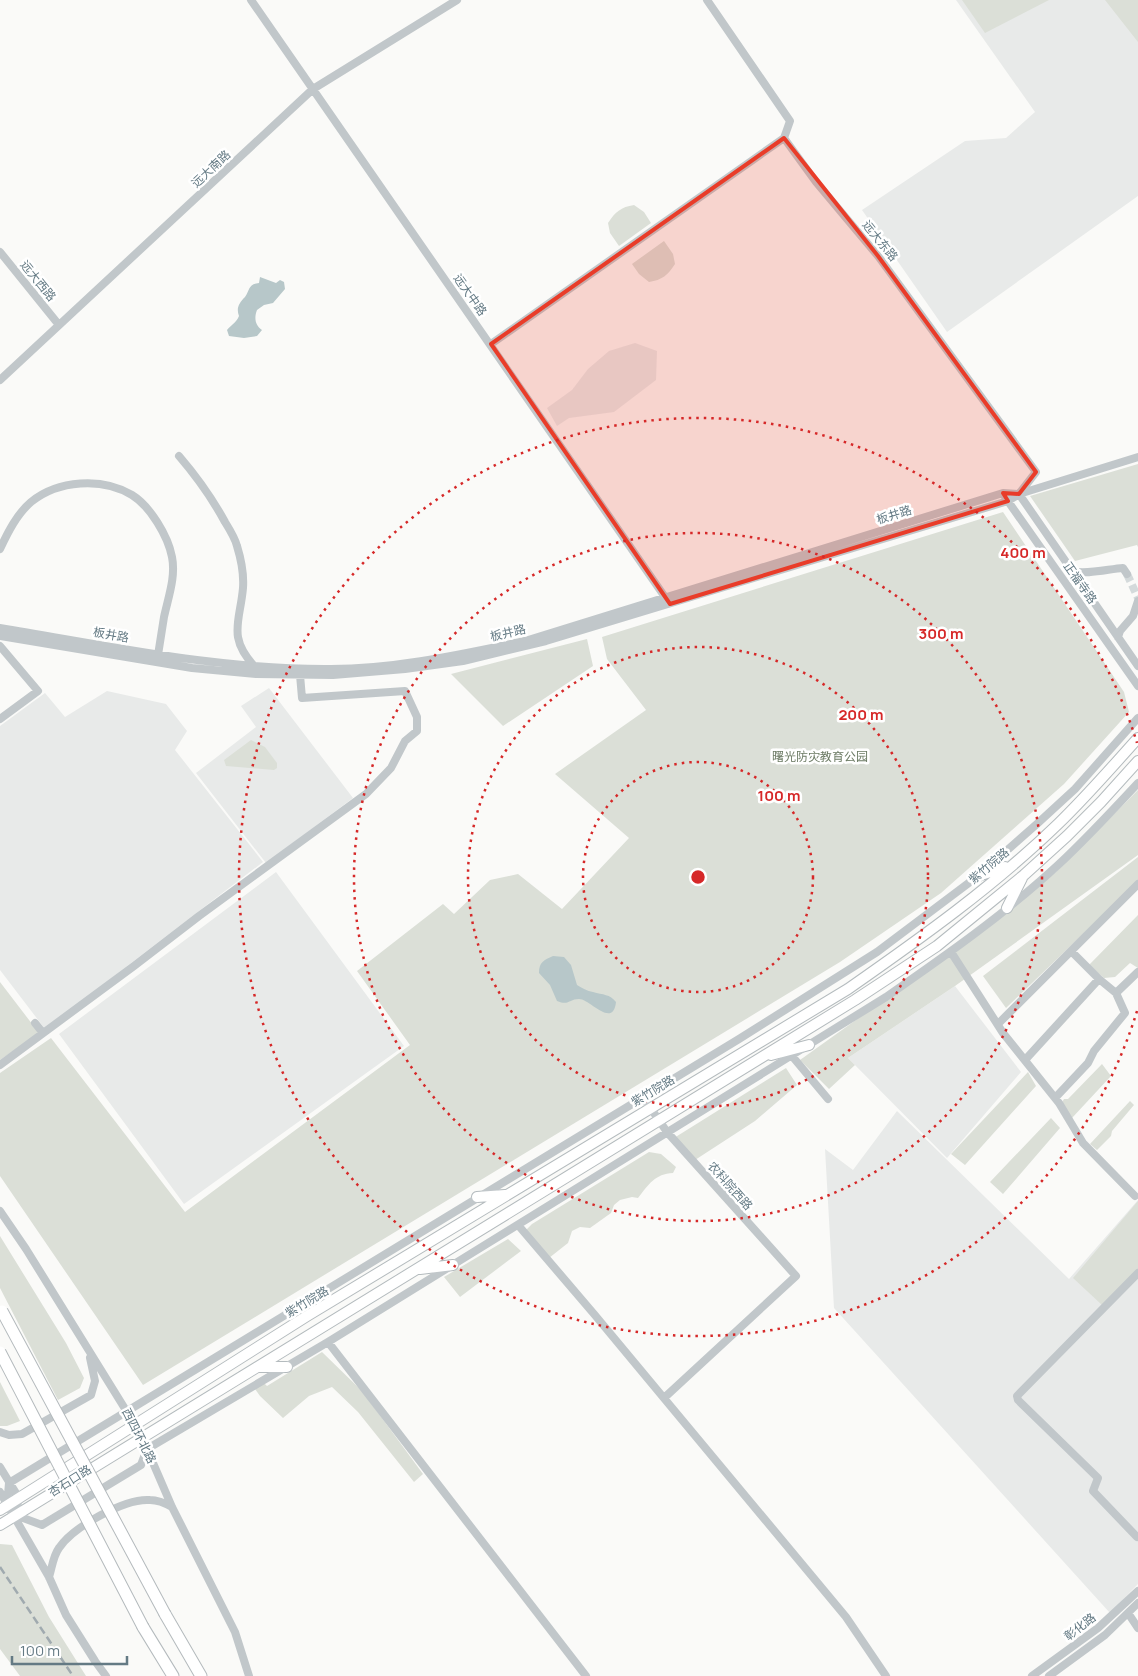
<svg xmlns="http://www.w3.org/2000/svg" width="1138" height="1676" viewBox="0 0 1138 1676" font-family="Manrope,'Noto Sans SC',sans-serif">
<style>
.built{fill:#e8eae9}
.green{fill:#dbdfd7}
.water{fill:#b7c7c9}
.lines{fill:none;stroke-linecap:round;stroke-linejoin:round}
.minor-tunnel{stroke:#d4dadb;stroke-width:8;stroke-dasharray:8 4;stroke-linecap:butt}
.major-casing{stroke:#b4bbbe;stroke-width:12}
.highway-casing{stroke:#b4babd;stroke-width:13}
.minor{stroke:#c1c7ca;stroke-width:8}
.major{stroke:#fff;stroke-width:10}
.highway{stroke:#fff;stroke-width:11}
.rail{stroke:#a0aaaf;stroke-width:2.5;stroke-dasharray:8 4;stroke-linecap:butt}
.highway-bridge-casing{stroke:#b4babd;stroke-width:13;stroke-linecap:butt}
.highway-bridge{stroke:#fff;stroke-width:11}
.marked{fill:#e93c29;fill-opacity:0.2;stroke:#e93c29;stroke-width:4;stroke-linejoin:round}
.ring{fill:none;stroke:#d62828;stroke-width:2.5;stroke-dasharray:2.5 5}
.labels{text-anchor:middle;stroke-width:5;stroke-linejoin:round;paint-order:stroke}
.street-label{font-size:12px;fill:#647a84;stroke:#fff}
.park-label{font-size:12px;fill:#6b7a63;stroke:#fff}
.centre{fill:#d62828;stroke:#fff;stroke-width:2.5}
.ring-label{font-size:15px;text-anchor:middle;font-weight:bold;fill:#d62828;stroke:#fff;stroke-width:5;stroke-linejoin:round;paint-order:stroke}
</style>
<rect width="100%" height="100%" fill="#fafaf8"/>
<path class="built" d="M956,0H1138V196L947,332L862,210L965,141L1006,138L1035,112Z
M635,343L657,351L656,380L614,412L569,418L557,426L547,408L572,390L588,369L609,351Z
M269,688L353,798L266,863L196,773L256,727L241,706Z
M107,691L166,704L187,731L175,750L263,862L45,1029L0,970V726L45,693L65,717Z
M276,872L404,1046L184,1204L59,1034Z
M955,986L1021,1072L947,1158L848,1058Z
M897,1111L1069,1279L1138,1200V1584L1110,1613L834,1308L825,1149L853,1170Z"/>
<path class="green" d="M962,0H1049L985,33Z
M1105,0H1138V42Z
M634,205L644,212L651,223L619,246L610,233L608,223C615,212 621,207 634,205Z
M664,241L673,254L675,264C668,275 662,280 649,282L639,274L632,264Z
M1138,464V547L1137,545L1075,561L1030,496Z
M1003,512L1124,692L1129,712L1064,784L941,893L840,962L143,1385L0,1176V1073L51,1038L185,1212L410,1045L357,971L443,904L454,914L490,880L518,874L562,909L629,838L555,774L646,710L607,659L602,637Z
M587,639L593,666L503,726L451,674Z
M251,740L265,747L277,763V768L274,770L226,766L224,760Z
M1138,790V855L955,986L848,1058L855,1065L829,1089L800,1060L951,952L1056,872Z
M1138,857V881L1006,1008L983,976Z
M1138,915V968L1130,963L1115,977L1104,978L1089,965Z
M0,982L39,1033L0,1060Z
M1102,1064L1111,1076L1072,1118L1061,1104L1064,1099H1068Z
M786,1068L797,1085L755,1121L695,1160L674,1138Z
M1028,1072L1036,1086L965,1165L951,1154Z
M1130,1101L1134,1105L1112,1131L1111,1136L1097,1150L1090,1144Z
M1051,1118L1060,1128L1003,1194L990,1182Z
M649,1152L661,1154L676,1167L673,1173C655,1174 649,1184 638,1198L632,1197L620,1200L614,1205L611,1213L590,1228L580,1227L572,1231L568,1243L549,1258L525,1231L532,1224Z
M1138,1201V1269L1102,1305L1073,1278Z
M0,1236L66,1343L84,1378L80,1388L58,1400L0,1288Z
M508,1239L521,1251L460,1297L444,1277Z
M322,1352L362,1391L423,1474L414,1482L358,1412L332,1387L309,1396L283,1418L260,1396L255,1389L264,1383L267,1386Z
M0,1382L20,1421L7,1426H0Z
M0,1544L12,1545L49,1617L86,1676H20L0,1649Z"/>
<path class="water" d="M260,277L276,283L280,280L284,282L285,289L273,303L264,305L257,310C254,318 255,325 262,330L257,336L244,338L229,336L227,330C231,325 236,323 239,316C236,308 239,303 245,297C250,290 248,284 259,283Z
M553,956L564,957L571,965L577,985C582,988 587,991 593,992C603,995 610,994 616,1002C613,1029 590,999 579,999C569,999 569,1006 557,1001L550,985L539,973C539,962 544,960 553,956Z"/>
<g class="lines">
<path class="minor-tunnel" d="M1127,574L1138,598"/>
<g class="major-casing">
<path id="major" d="M978,876L1005,867
M1007,908L1022,878
M771,1055L809,1045
M477,1197L505,1195
M420,1269L453,1265
M258,1367H287
M0,1510L307,1316L848,989C921,938 994,886 1058,824C1086,797 1112,767 1138,738
M0,1525L855,1000L937,946L1024,875L1067,836L1101,802L1138,761"/>
</g>
<g class="highway-casing">
<path id="highway" d="M165,1614L201,1676
M143,1627L173,1676"/>
</g>
<path class="minor" d="M251,0L667,600
M0,252L59,325
M491,344L784,138
M0,380L313,89L457,0
M179,456C197,477 212,498 225,522C230,530 235,538 237,546C241,559 244,574 243,588C240,622 227,637 255,667
M1019,494L1138,666
M1005,497L1138,686
M0,549C8,532 17,514 31,502C58,480 102,477 132,495C150,506 168,536 172,557C176,577 168,598 164,617C162,630 160,642 158,655
M1072,571C1085,575 1109,569 1123,568L1127,574
M0,628C110,646 219,670 331,669C396,669 462,654 525,641L1003,493L1019,494L1138,457
M0,636L192,668L256,674L333,675L405,669L463,661L546,641L1008,501L1019,494L1036,472L878,256L816,182L784,138L790,121L707,0
M1118,637L1120,631L1133,616L1138,601
M0,646L38,691L0,719
M1071,951L1099,979
M951,952L1003,1033L1059,1103L1083,1143L1135,1196
M35,1023L43,1033
M998,1024L1138,884
M792,1056L828,1099
M1025,1060L1099,979L1116,993L1138,972
M0,1065L134,966L199,916L366,794L391,768L405,741L417,731V717L405,691L302,698L300,675
M643,1097L667,1132L796,1276L664,1398
M1055,1098L1088,1063L1094,1051L1125,1013L1116,993
M0,1211L26,1249L127,1412L139,1438L147,1449L172,1507L235,1632L249,1676
M518,1225L594,1314L846,1617L886,1676
M328,1342L586,1676
M0,1432L9,1435L22,1434L91,1395L95,1381L90,1358
M0,1467L19,1498L15,1515
M0,1492L49,1577L66,1615L95,1661L106,1676
M7,1506L9,1483L739,1039L877,952L978,876L1038,823L1075,789L1138,718
M15,1515L42,1525L141,1465L147,1449L328,1342L886,997C945,956 1005,914 1058,865C1086,839 1112,811 1138,783
M1137,1537L1093,1491L1098,1478L1018,1400L1017,1396L1138,1273
M49,1577C52,1568 53,1556 59,1548C73,1527 125,1498 150,1500C158,1500 165,1503 172,1507
M1128,1613L1138,1628
M1032,1676L1098,1628L1138,1591
M1049,1676L1105,1635L1138,1603"/>
<use href="#major" class="major"/>
<use href="#highway" class="highway"/>
<path class="rail" d="M0,1567L73,1676"/>
<g class="highway-bridge-casing">
<path id="highway-bridge" d="M2,1311L165,1614
M0,1352L143,1627"/>
</g>
<use href="#highway-bridge" class="highway-bridge"/>
</g>
<path class="marked" d="M784,138L878,256L1036,472L1019,494L1003,493L1008,501L670,604L491,344Z"/>
<g class="ring">
<circle cx="698" cy="877" r="115"/>
<circle cx="698" cy="877" r="230"/>
<circle cx="698" cy="877" r="344"/>
<path d="M1137 1011A459 459 0 1 1 1137 743"/>
</g>
<g class="labels">
<g class="street-label">
<text transform="translate(211 169) rotate(-43)" y="4">远大南路</text>
<text transform="translate(880 241) rotate(51)" y="4">远大东路</text>
<text transform="translate(38 281) rotate(51)" y="4">远大西路</text>
<text transform="translate(470 295) rotate(55)" y="4">远大中路</text>
<text transform="translate(894 515) rotate(-17)" y="4">板井路</text>
<text transform="translate(1080 583) rotate(55)" y="4">正福寺路</text>
<text transform="translate(508 633) rotate(-13)" y="4">板井路</text>
<text transform="translate(111 635) rotate(10)" y="4">板井路</text>
<text transform="translate(989 866) rotate(-40)" y="4">紫竹院路</text>
<text transform="translate(653 1091) rotate(-31)" y="4">紫竹院路</text>
<text transform="translate(730 1186) rotate(48)" y="4">农科院西路</text>
<text transform="translate(307 1302) rotate(-31)" y="4">紫竹院路</text>
<text transform="translate(139 1436) rotate(63)" y="4">西四环北路</text>
<text transform="translate(70 1481) rotate(-32)" y="4">杏石口路</text>
<text transform="translate(1080 1627) rotate(-38)" y="4">彰化路</text>
</g>
<g class="park-label">
<text x="820" y="761">曙光防灾教育公园</text>
</g>
</g>
<circle cx="698" cy="877" r="8" class="centre"/>
<g class="ring-label">
<text x="1023" y="558">400 m</text>
<text x="941" y="639">300 m</text>
<text x="861" y="720">200 m</text>
<text x="779" y="801">100 m</text>
</g>
<path d="M12 1656v8h115v-8" fill="none" stroke="#647a84" stroke-width="2.5"/>
<text x="20" y="1656" font-size="15" fill="#647a84" stroke="#ffffff" stroke-width="4" paint-order="stroke">100 m</text>
</svg>
